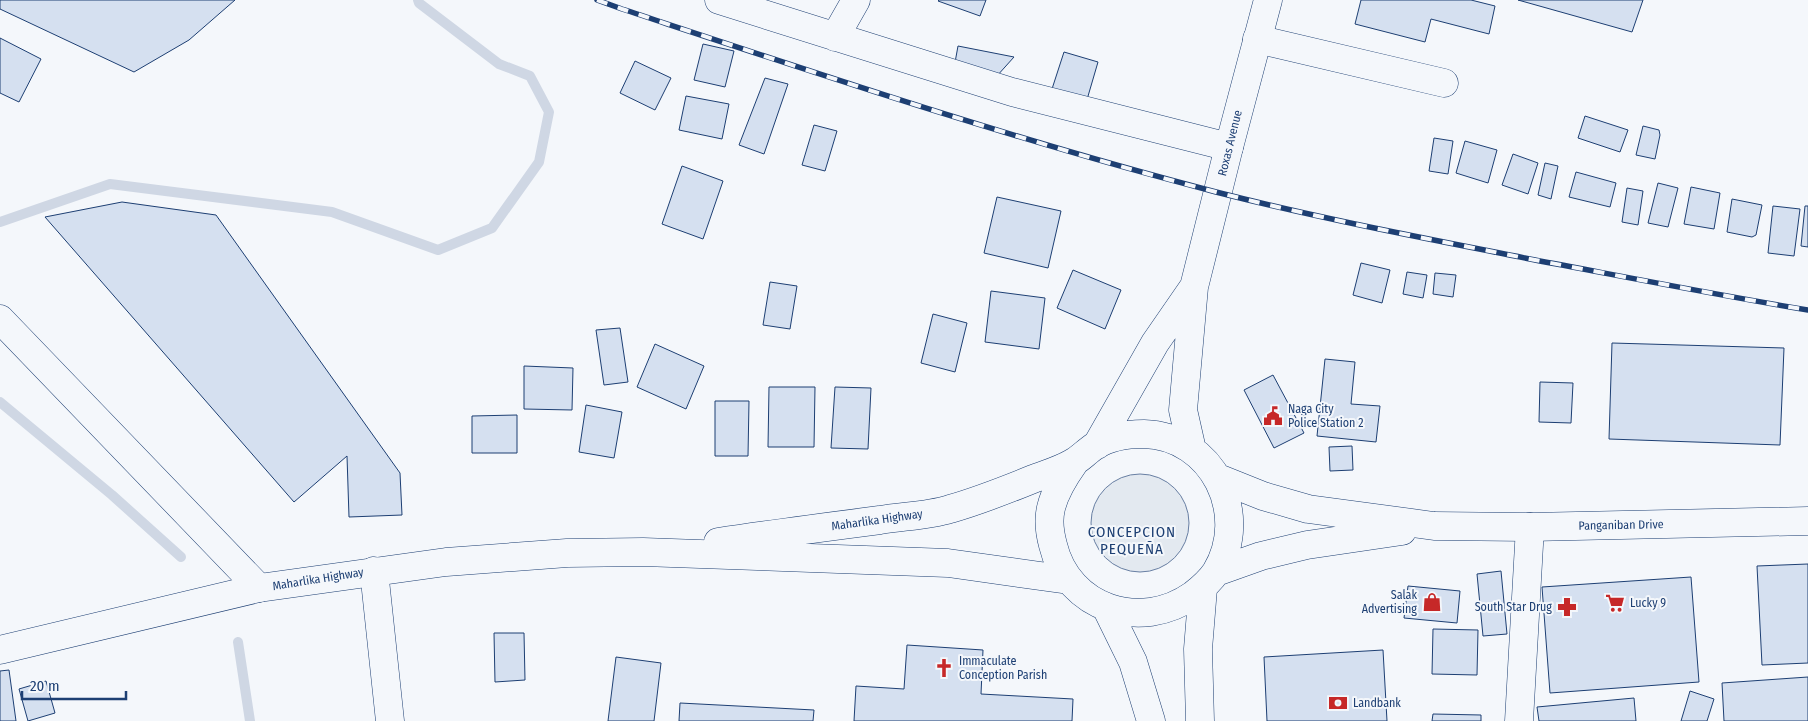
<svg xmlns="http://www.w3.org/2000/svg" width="1808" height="721" viewBox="0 0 1808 721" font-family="'Fira Sans Condensed',sans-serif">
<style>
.green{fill:#e3e9f0;stroke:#687fa3}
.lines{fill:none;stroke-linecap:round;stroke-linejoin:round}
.stream{stroke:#cfd7e4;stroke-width:10}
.building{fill:#d5e0f0;stroke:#1d3f73}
.minor-casing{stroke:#1d3f73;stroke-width:29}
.major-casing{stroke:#1d3f73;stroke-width:29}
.minor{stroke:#f4f7fb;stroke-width:28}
.major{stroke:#f4f7fb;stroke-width:28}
.rail-casing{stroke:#1d3f73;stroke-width:5.5}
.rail{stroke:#f4f7fb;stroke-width:4;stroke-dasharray:11;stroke-linecap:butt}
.labels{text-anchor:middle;stroke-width:4;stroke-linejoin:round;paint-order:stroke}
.street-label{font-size:12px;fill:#1d3f73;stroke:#f4f7fb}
.poi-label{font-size:12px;fill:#1d3f73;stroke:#f4f7fb;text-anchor:start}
.quarter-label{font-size:15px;letter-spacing:1px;fill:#1d3f73;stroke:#f4f7fb}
</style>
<rect width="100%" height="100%" fill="#f4f7fb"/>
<path class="green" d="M1091 523a49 49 0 1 1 98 0a49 49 0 1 1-98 0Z"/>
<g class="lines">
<path class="stream" d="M0,222L110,184L332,212L438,250L492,228L539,162L549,112L530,76L499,64L419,3L418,0
M0,402L112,495L181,557
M238,642L250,721"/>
</g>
<path class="building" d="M0,0H235L189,40L134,72L0,9Z
M939,0H986L980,16L938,1Z
M1361,0H1471L1495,6L1489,34L1431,19L1425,42L1355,24Z
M1518,0H1643L1632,32Z
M0,38L41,59L19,102L0,93Z
M703,44L734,51L725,87L694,80Z
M958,46L1014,57L996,77L954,68Z
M1064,52L1098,62L1086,103L1051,92Z
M635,61L671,78L655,110L620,93Z
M765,78L788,84L764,154L739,145Z
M686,96L729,104L722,139L679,130Z
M1585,116L1628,130L1620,152L1578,138Z
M814,125L837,131L825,171L802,165Z
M1643,126L1659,130L1660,135L1655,159L1636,155Z
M1434,138L1453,141L1448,174L1429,171Z
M1465,141L1497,150L1488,183L1456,173Z
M1513,154L1538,163L1528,194L1502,185Z
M1545,163L1558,166L1551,199L1538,195Z
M682,166L723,181L703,239L662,224Z
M1576,172L1616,183L1610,207L1569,197Z
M1658,183L1678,188L1668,227L1648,223Z
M1691,187L1720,193L1714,229L1684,224Z
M1627,188L1643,191L1638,225L1622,222Z
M997,197L1061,211L1048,268L984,253Z
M1732,199L1762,205L1756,235L1752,237L1727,232Z
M122,202L216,215L400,473L402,515L349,517L347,456L294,502L45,217Z
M1773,206L1800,209L1794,256L1768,253Z
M1805,206H1808V247L1801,246Z
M1361,263L1390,270L1382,303L1353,295Z
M1073,270L1121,290L1105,329L1057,308Z
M1407,272L1427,275L1423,298L1403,294Z
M1435,273L1456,275L1453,297L1433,294Z
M770,282L797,286L790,329L763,325Z
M991,291L1045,298L1039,349L985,342Z
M933,314L967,323L955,372L921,363Z
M620,328L628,382L604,385L596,330Z
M1612,343L1784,348L1780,445L1609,439Z
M655,344L704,366L686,409L637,387Z
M1325,359L1355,362L1351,404L1380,406L1376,442L1317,436Z
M524,366L573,368L572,410L524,409Z
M1273,375L1304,433L1274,448L1244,390Z
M1540,382L1573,383L1571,423L1539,422Z
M769,387H815L814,447H768Z
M835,387L871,388L868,449L831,448Z
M715,401H749L748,456H715Z
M586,405L622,412L614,458L579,452Z
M517,415V453H472V416Z
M1352,446L1353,470L1330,471L1329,447Z
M1808,564V663L1762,665L1757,566Z
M1501,571L1507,634L1483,636L1477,574Z
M1691,577L1699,682L1550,693L1542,587Z
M1408,586L1460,591L1457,623L1404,618Z
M1433,629L1478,630L1477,675L1432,674Z
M494,633H524L525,680L495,682Z
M907,645L983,650L981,694L1073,699L1072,721H854L856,686L904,689Z
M1383,650L1387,721H1267L1264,657Z
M616,657L661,663L654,721H608Z
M9,670L16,721H0V671Z
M1808,677V721H1724L1722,683Z
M46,681L55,713L28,721L19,689Z
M1690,691L1714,699L1707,721H1681Z
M1634,698L1636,721H1539L1537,707Z
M680,703L814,710L813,721H679Z
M1433,714L1481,715V721H1432Z"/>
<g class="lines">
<g class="minor-casing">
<path id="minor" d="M719,0L1012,92L1229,147
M835,37L856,0
M1257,39L1444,83
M0,319L259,588
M374,571L390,721
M1519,721L1530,527"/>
</g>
<g class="major-casing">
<path id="major" d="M1097,445L1155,343L1193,288
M1192,450L1183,410L1194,287L1229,147L1268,0
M1218,478L1263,496L1308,509L1434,526L1530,527L1808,521
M718,542C772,534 826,527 880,520C903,516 928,516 950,509C978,501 1006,490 1033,479C1046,474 1060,470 1072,463C1080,459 1087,451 1095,446C1108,437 1128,434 1144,434C1213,436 1251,514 1216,572C1210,581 1202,588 1193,595C1141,632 1068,609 1053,545C1050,534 1048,520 1051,508C1055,491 1064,477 1074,463
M1216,572L1261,556L1307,545L1402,531
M1106,607L1133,662L1151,721
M0,650L259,588L446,562L567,553L643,552L948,563L1069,580
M1200,721L1198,649L1203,588"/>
</g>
<use href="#minor" class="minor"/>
<use href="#major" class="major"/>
<g class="rail-casing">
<path id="rail" d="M597,0L622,9C819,74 1015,140 1216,192C1322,219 1429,239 1535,260C1626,277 1717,295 1808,310"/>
</g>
<use href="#rail" class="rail"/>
</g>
<defs>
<g id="civic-bare" transform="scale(1.5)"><path d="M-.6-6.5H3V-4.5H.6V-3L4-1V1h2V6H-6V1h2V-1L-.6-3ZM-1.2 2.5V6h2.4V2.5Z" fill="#c62828" stroke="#f4f7fb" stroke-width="2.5" paint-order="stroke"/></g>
<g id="shop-bare" transform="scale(1.5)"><path d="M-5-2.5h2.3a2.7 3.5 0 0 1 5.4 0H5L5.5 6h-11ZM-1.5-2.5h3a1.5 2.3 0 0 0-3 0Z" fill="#c62828" stroke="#f4f7fb" stroke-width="2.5" paint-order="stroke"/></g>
<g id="supermarket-bare" transform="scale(1.5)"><path d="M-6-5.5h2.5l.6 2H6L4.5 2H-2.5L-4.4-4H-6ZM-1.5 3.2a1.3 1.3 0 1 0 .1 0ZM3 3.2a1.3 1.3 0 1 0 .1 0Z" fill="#c62828" stroke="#f4f7fb" stroke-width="2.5" paint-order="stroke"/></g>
<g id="pharmacy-bare" transform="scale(1.5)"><path d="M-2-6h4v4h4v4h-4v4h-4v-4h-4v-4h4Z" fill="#c62828" stroke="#f4f7fb" stroke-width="2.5" paint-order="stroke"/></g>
<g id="church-bare" transform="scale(1.5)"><path d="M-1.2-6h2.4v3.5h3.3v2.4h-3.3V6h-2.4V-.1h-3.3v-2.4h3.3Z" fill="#c62828" stroke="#f4f7fb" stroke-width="2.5" paint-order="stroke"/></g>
<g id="bank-bare" transform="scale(1.5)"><path d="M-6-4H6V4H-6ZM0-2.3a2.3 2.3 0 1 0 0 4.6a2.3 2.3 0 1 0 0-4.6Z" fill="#c62828" stroke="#f4f7fb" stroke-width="2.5" paint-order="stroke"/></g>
</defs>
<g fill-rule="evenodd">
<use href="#civic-bare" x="1273" y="416"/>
<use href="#shop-bare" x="1432" y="602"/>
<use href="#supermarket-bare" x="1615" y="603"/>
<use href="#pharmacy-bare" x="1567" y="607"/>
<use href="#church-bare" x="944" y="668"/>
<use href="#bank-bare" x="1338" y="703"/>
</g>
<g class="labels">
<g class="street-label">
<text transform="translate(1230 143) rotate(-76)" y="4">Roxas Avenue</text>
<text transform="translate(877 520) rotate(-8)" y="4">Maharlika Highway</text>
<text transform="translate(1621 525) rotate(-1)" y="4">Panganiban Drive</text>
<text transform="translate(318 579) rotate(-9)" y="4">Maharlika Highway</text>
</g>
<g class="poi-label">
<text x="1288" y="413">Naga City<tspan x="1288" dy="14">Police Station 2</tspan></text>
<text x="1417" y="599" text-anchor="end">Salak<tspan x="1417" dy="14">Advertising</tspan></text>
<text x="1630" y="607">Lucky 9</text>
<text x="1552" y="611" text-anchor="end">South Star Drug</text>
<text x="959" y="665">Immaculate<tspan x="959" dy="14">Conception Parish</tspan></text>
<text x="1353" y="707">Landbank</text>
</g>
<g class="quarter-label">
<text x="1132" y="537">CONCEPCION<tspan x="1132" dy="17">PEQUEÑA</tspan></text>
</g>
</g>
<path d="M22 691v8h104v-8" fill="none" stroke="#1d3f73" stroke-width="2.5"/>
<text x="30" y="691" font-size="15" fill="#1d3f73" stroke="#f4f7fb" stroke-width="4" paint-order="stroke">20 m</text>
</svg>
